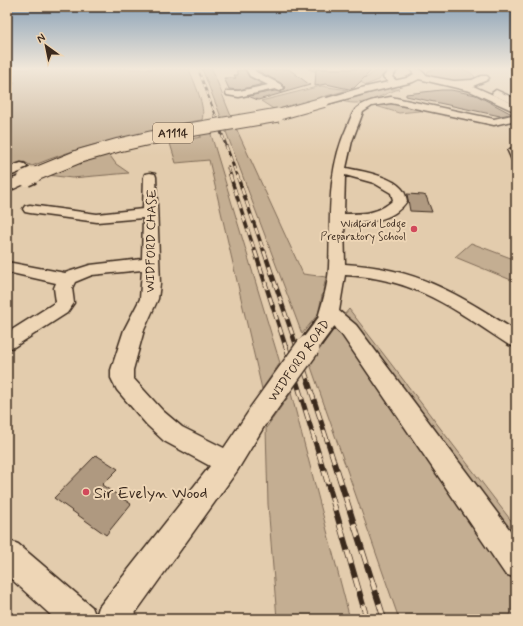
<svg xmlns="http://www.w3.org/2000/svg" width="523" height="626" viewBox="0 0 523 626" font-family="Mynerve,sans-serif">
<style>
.green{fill:#c4ae92;stroke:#806c58}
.building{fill:#af9980;stroke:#3b2a1e}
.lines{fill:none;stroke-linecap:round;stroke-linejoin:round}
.minor-casing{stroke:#3b2a1e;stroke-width:3}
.major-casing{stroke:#3b2a1e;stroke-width:3}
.minor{fill:#eed6b6;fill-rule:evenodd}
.major{fill:#eed6b6;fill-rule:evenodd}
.rail-far5-casing{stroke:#3b2a1e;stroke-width:2}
.rail-far4-casing{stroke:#3b2a1e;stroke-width:3}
.rail-far3-casing{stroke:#3b2a1e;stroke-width:3.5}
.rail-far2-casing{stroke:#3b2a1e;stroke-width:4.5}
.rail-far1-casing{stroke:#3b2a1e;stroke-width:5}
.rail-casing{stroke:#3b2a1e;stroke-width:6}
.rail-far5{stroke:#eed6b6;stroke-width:1.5;stroke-dasharray:4;stroke-linecap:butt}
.rail-far4{stroke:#eed6b6;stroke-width:2;stroke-dasharray:5.5;stroke-linecap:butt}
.rail-far3{stroke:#eed6b6;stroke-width:2.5;stroke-dasharray:7;stroke-linecap:butt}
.rail-far2{stroke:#eed6b6;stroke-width:3;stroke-dasharray:8;stroke-linecap:butt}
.rail-far1{stroke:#eed6b6;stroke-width:3.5;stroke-dasharray:11;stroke-linecap:butt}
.rail{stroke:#eed6b6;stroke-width:4.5;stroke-dasharray:14;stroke-linecap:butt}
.minor-bridge-far1-casing{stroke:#3b2a1e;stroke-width:22;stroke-linecap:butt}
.minor-bridge-casing{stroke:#3b2a1e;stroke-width:26;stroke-linecap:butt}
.major-bridge-far2-casing{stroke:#3b2a1e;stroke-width:12;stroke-linecap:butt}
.major-bridge-far1-casing{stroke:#3b2a1e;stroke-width:15;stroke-linecap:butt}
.major-bridge-casing{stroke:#3b2a1e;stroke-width:19;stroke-linecap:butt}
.minor-bridge-far1{stroke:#eed6b6;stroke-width:18}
.minor-bridge{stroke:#eed6b6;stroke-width:23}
.major-bridge-far2{stroke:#eed6b6;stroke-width:10}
.major-bridge-far1{stroke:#eed6b6;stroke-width:13}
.major-bridge{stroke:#eed6b6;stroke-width:16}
.poi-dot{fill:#d1495b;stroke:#eed6b6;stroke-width:1.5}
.labels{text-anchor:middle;stroke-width:4;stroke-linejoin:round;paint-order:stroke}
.far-poi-label{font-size:11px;fill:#3b2a1e;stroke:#eed6b6;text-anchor:end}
.shield{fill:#eed6b6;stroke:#715e4c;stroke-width:1}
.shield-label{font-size:12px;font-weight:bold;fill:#3b2a1e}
.street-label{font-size:13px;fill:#3b2a1e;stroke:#eed6b6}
.near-poi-label{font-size:16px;fill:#3b2a1e;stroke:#eed6b6;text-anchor:start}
</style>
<rect width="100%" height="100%" fill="#e3ccad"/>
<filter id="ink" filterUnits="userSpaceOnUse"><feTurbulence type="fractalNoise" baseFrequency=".025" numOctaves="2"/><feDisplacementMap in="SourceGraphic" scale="8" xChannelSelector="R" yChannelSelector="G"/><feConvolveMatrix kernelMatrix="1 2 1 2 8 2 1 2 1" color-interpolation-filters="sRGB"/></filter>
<g filter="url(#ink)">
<path class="green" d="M7,69H189C194,82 206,107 202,120L172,125L173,127C125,136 78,147 32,166L24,162L7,170V97L15,82H7Z
M202,69H212L233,121L223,122Z
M308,69H345L352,71L362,78L368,77C373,72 379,69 387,69L379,80L366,85L357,80L324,74Z
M435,69C446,69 468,66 475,77C466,85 437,81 427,74L428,71Z
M321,86L348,90L275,110L261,101Z
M384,89H399C379,95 365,108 342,101Z
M383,103H395L429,110L399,113L376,106Z
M236,128L303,274L326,277L318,314L302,334L225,129Z
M210,131L280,363L262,389L209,160L176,163L169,140L186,137L191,139L201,137L200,133Z
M108,153L116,164L129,173L72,178L47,175Z
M471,243L516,260V282L455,257Z
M349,309L516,527V619H399L310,364L335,326Z
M291,393L342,588L350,619H277L268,504L266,428Z"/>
<path class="building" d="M289,69L310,85L258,100L248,96L275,91L281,92L286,88L281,83L256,70Z
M316,69H373L354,88L349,89L326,84L315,86Z
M245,70L249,77L263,84L239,90L229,89L224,78H236L234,75H238L236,71Z
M441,90H451L476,95L512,114L500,116L406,96V94Z
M407,194L423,195L426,196L432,212L410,211Z
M96,455L118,469L102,485L131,504L106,535L54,498Z"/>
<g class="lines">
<g class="minor-casing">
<path id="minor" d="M246,69H254L256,72L280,84L284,88L280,91L275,89L239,97L227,95L226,93L227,91H239L268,85L250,76Z
M390,69H398L392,77L399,83L398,85H392L383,77Z
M496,90L516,99V105L493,95L492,93Z
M391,97L494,119L512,115L516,116V120L494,125L391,103L372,106L363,112L352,141L346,168C361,171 392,176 402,189C405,192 406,197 407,201C393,222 367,223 344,222L345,264C418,268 457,294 516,331V347L509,345C453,308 414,278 345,275L339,311L356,325L516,538V578L505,574L342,335L332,326L327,327L320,326L317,321C322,304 328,286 329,267C331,218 326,173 347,127C350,121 352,112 357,108C367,100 379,99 391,97ZM345,175L374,183L391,193L393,200C379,214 362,214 344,214Z
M516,147V161L512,160L508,151L510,149Z
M21,163L25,164L27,167L25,170L7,177V168Z
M150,173L155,174L156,177L160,284L158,299L144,330L133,370V378L163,411L182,427L224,448L251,408L259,405L267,408L271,415L237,471L131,619H55L7,575V540L18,544L92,607L96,617L99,607L210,466L164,441L147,425L117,390L111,378V370L124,330L140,299L142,270L92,275L75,282L72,288L74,303L67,313L14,347L7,349V333L56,302L54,288L56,283L7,272V262L65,273L90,265L142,259L143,218L97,222L30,213L25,212L23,209L25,206L30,205L97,214L143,209L144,177L145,174Z"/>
</g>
<g class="major-casing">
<path id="major" d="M410,69H419L426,75L432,77L454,81L472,80L481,76H487L489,78L487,80L473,86L516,105V112L470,91L419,79L413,82L367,93L324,105L319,102L320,100L361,88L407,78L414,74Z
M26,174L31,175L33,178L31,181L7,192V181Z"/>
</g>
<use href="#minor" class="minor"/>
<use href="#major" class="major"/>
<g class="rail-far5-casing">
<path id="rail-far5" d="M198,69L216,116"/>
</g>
<g class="rail-far4-casing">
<path id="rail-far4" d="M215,115L237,176
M228,168L231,176"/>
</g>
<g class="rail-far3-casing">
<path id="rail-far3" d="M230,175L255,252
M237,175L264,252"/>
</g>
<g class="rail-far2-casing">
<path id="rail-far2" d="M255,251L286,348
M264,251L297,348"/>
</g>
<g class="rail-far1-casing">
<path id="rail-far1" d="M286,347L324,471
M297,347L337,471"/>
</g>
<g class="rail-casing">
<path id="rail" d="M324,470L367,619
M337,470L384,619"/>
</g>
<use href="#rail-far5" class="rail-far5"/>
<use href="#rail-far4" class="rail-far4"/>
<use href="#rail-far3" class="rail-far3"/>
<use href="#rail-far2" class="rail-far2"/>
<use href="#rail-far1" class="rail-far1"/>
<use href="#rail" class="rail"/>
<g class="minor-bridge-far1-casing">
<path id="minor-bridge-far1" d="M307,348L327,321"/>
</g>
<g class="minor-bridge-casing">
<path id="minor-bridge" d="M259,415L308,347"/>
</g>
<g class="major-bridge-far2-casing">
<path id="major-bridge-far2" d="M274,116L324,102"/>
</g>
<g class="major-bridge-far1-casing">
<path id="major-bridge-far1" d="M31,176L80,156L119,145L177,132L278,115"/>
</g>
<g class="major-bridge-casing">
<path id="major-bridge" d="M26,178L33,175"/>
</g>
<use href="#minor-bridge-far1" class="minor-bridge-far1"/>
<use href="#minor-bridge" class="minor-bridge"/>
<use href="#major-bridge-far2" class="major-bridge-far2"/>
<use href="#major-bridge-far1" class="major-bridge-far1"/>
<use href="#major-bridge" class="major-bridge"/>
</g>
</g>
<linearGradient id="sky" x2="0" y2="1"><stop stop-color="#89a1b7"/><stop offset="0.44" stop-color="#f2e8da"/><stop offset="1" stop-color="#f2e8da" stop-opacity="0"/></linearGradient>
<rect width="523" height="156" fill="url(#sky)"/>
<g class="poi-dot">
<circle cx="414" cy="229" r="4"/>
<circle cx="86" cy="492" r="4"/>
</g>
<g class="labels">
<g class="far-poi-label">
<text x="406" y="227">Widford Lodge<tspan x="406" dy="13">Preparatory School</tspan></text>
</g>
<rect class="shield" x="153" y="123" width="40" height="20" rx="3"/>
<g class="shield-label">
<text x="173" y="137">A1114</text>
</g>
<g class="street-label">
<text transform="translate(150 241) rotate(-89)" y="5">WIDFORD CHASE</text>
<text transform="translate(298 360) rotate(-55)" y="5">WIDFORD ROAD</text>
</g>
<g class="near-poi-label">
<text x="94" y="498">Sir Evelyn Wood</text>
</g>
</g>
<rect width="523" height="626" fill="none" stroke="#eed6b6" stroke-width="24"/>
<rect x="12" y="12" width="499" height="602" fill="none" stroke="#3b2a1e" stroke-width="1.5" filter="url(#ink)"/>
<g transform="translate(46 46) rotate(327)" stroke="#eed6b6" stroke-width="3" paint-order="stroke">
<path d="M0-3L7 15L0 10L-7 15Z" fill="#3b2a1e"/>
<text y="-6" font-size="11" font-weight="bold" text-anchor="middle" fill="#3b2a1e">N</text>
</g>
</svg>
